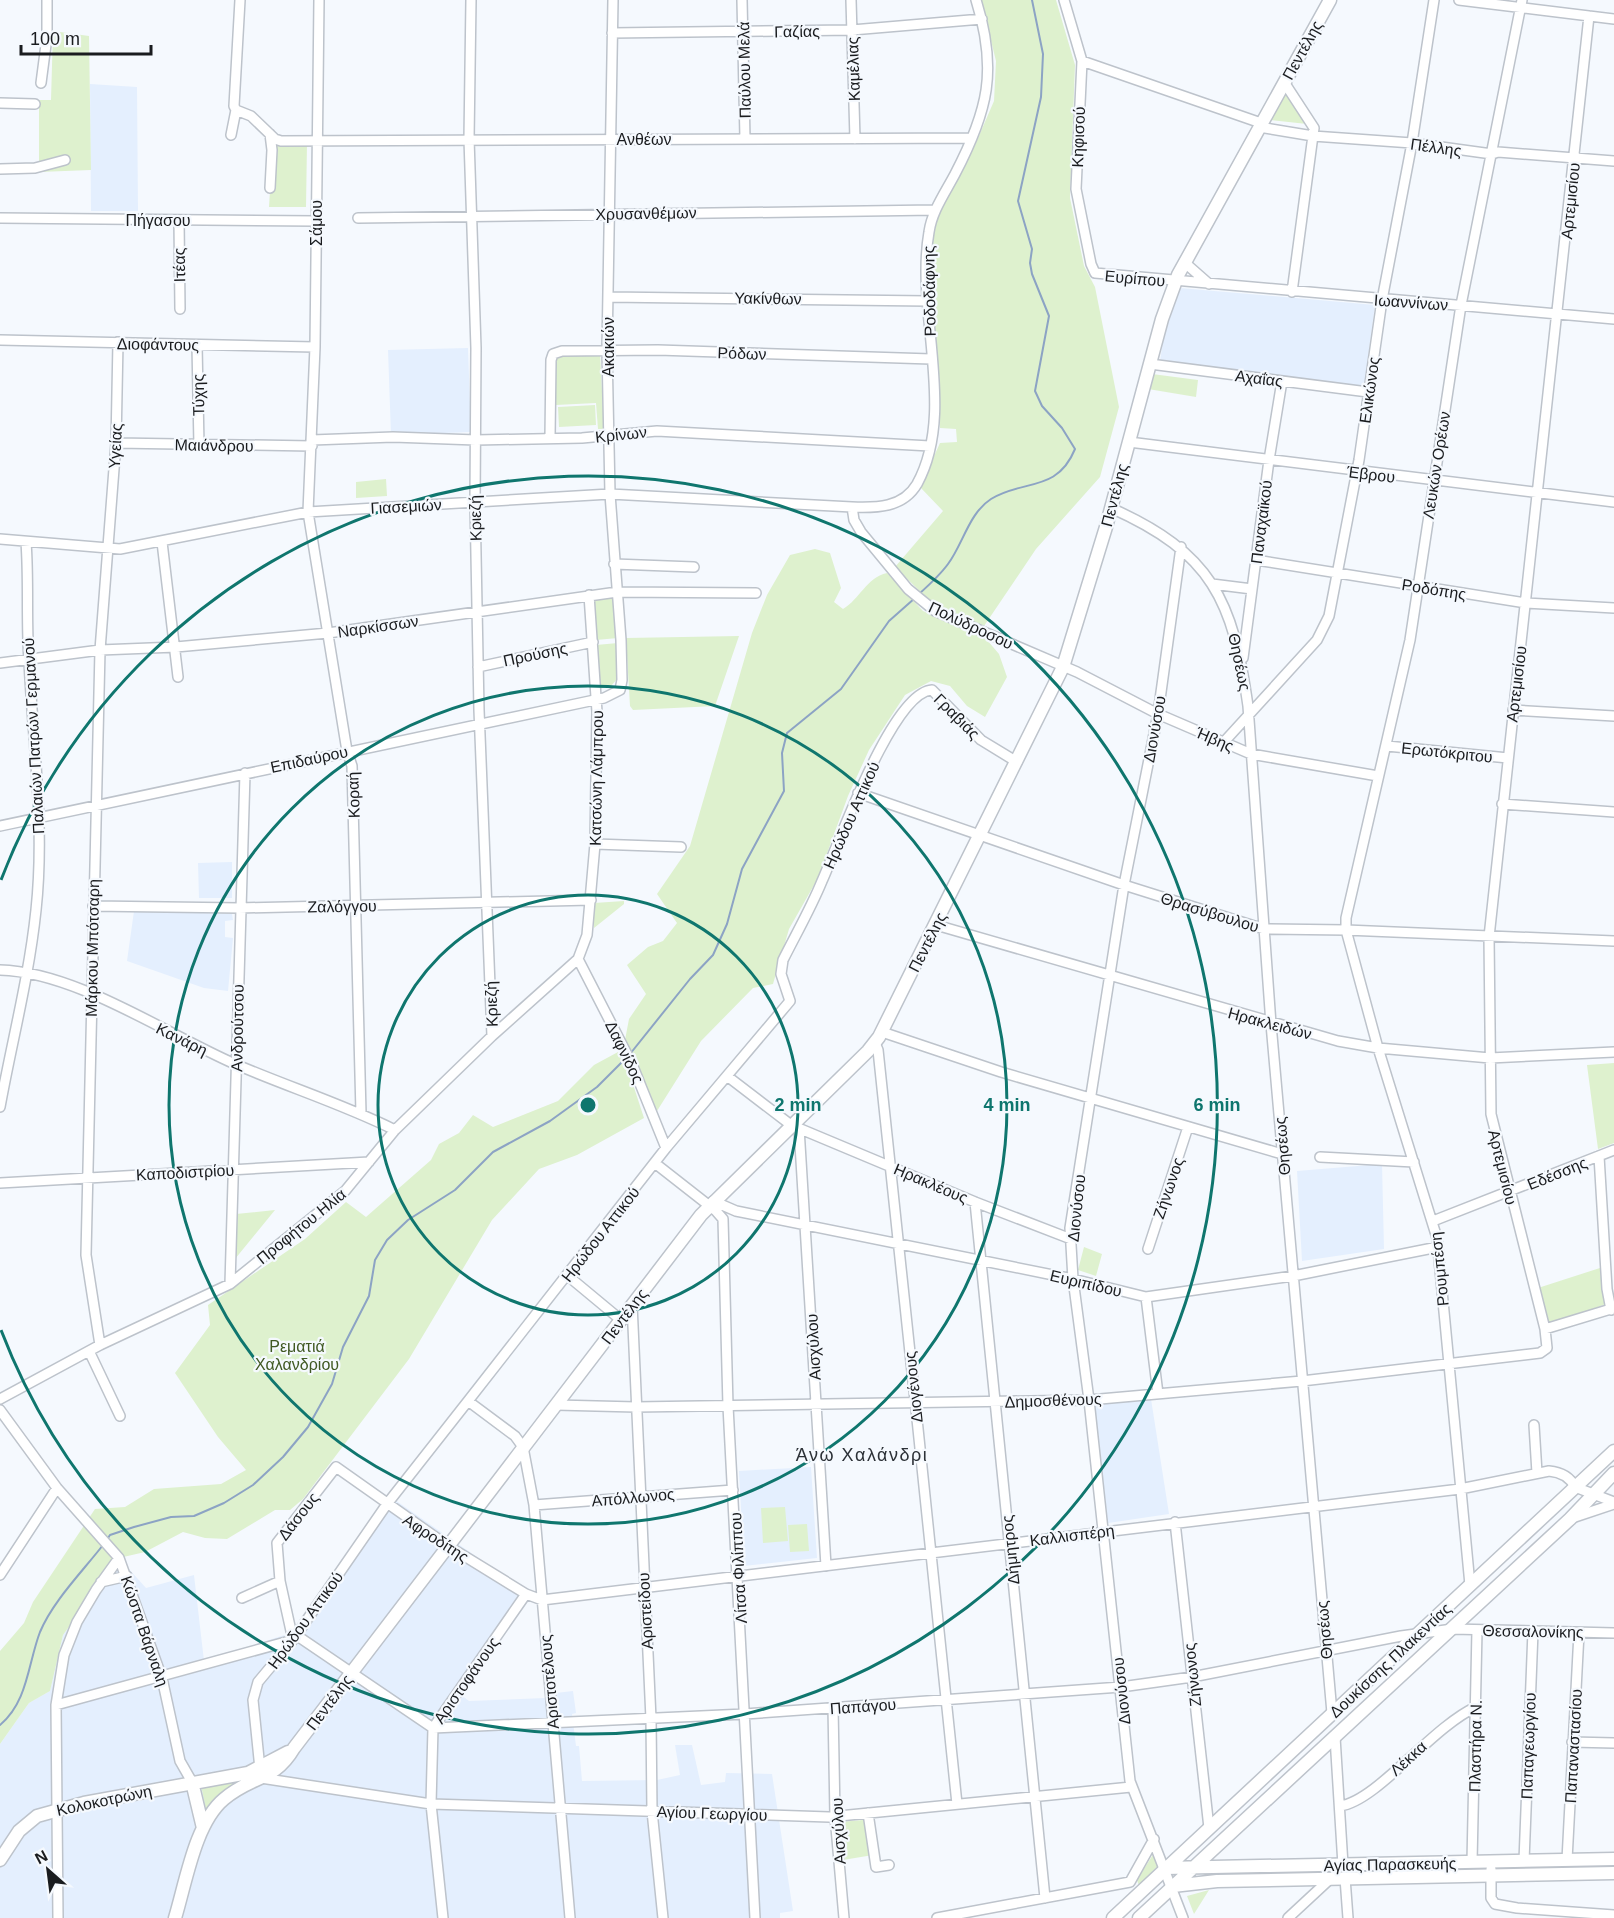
<svg xmlns="http://www.w3.org/2000/svg" width="1614" height="1918" viewBox="0 0 1614 1918" font-family="Helvetica,sans-serif">
<style>
.built{fill:#e4effe}
.green{fill:#def1ce}
.lines{fill:none;stroke-linecap:round;stroke-linejoin:round}
.stream{stroke:#8ca3c4;stroke-width:2}
.minor-casing{stroke:#bdc3cb;stroke-width:12}
.major-casing{stroke:#bdc3cb;stroke-width:15}
.minor{stroke:#fff;stroke-width:9}
.major{stroke:#fff;stroke-width:12}
.ring{fill:none;stroke:#0f766e;stroke-width:3}
.labels{text-anchor:middle;stroke-width:4.5;stroke-linejoin:round;paint-order:stroke}
.street-label{font-size:16px;fill:#1a1c1f;stroke:#f5f9fe}
.park-label{font-size:16px;fill:#405923;stroke:#f5f9fe}
.neighbourhood-label{font-size:18px;letter-spacing:1.5px;fill:#2c3137;stroke:#f5f9fe}
.centre{fill:#0f766e;stroke:#f5f9fe;stroke-width:3}
.ring-label{font-size:18px;text-anchor:middle;font-weight:bold;fill:#0f766e;stroke:#f5f9fe;stroke-width:4.5;stroke-linejoin:round;paint-order:stroke}
</style>
<rect width="100%" height="100%" fill="#f5f9fe"/>
<path class="built" d="M90,84L137,87L138,211H91Z
M1180,288L1375,305L1364,386L1160,361L1166,322Z
M468,348L471,432L391,435L388,350Z
M232,862V898H199L198,863Z
M134,911L232,914L233,920L225,921V937L233,938L228,991L204,988L127,961Z
M1382,1164L1384,1249L1302,1261L1297,1171Z
M1151,1399L1169,1514L1108,1523L1095,1405Z
M811,1467L817,1558L744,1566L739,1471Z
M395,1500L530,1594L456,1691L469,1701L545,1698L556,1697V1693L573,1691L576,1713L572,1714L576,1746H579L582,1781L657,1780L680,1775L675,1745H692L701,1785L725,1782L726,1773L772,1774L793,1911L780,1913V1918H0V1744L29,1703L50,1691L63,1635L119,1558L146,1588L194,1575L204,1661L297,1631Z"/>
<path class="green" d="M981,0H1056L1075,65L1070,198L1084,266L1095,287L1119,407L1100,477L1036,549L982,629L932,603L895,567L943,511L920,487L940,443L957,442L956,429L940,428L931,296L930,241L938,214L975,145L994,101L996,61Z
M53,31L89,36L91,170L39,172V100H51Z
M1284,93L1287,94L1307,124L1269,120Z
M273,143H307L306,207H269Z
M600,353L604,429H598L596,403L556,405L554,356Z
M1152,374L1198,380L1196,397L1148,389Z
M595,405L596,425L559,427L558,407Z
M386,479L387,496L356,498V482Z
M815,549L830,553L841,588L834,602L843,609C860,599 866,578 887,573L923,611L987,640L999,654L1007,677L985,717L967,706L950,686L931,681L905,695L869,750L848,796L818,878L789,929L773,984L753,988L701,1041L657,1111L625,1040L629,1019L646,994L627,965L648,947L663,941L677,923L657,894L690,846L752,633L767,595L790,555Z
M615,597L618,638L596,640L595,599Z
M739,636L715,706L633,710L630,706L626,638Z
M618,643V678L611,686L599,689L596,645Z
M624,901V904L594,928V903Z
M618,1052L627,1066L644,1118L577,1155L539,1169L492,1220L409,1359L303,1499L290,1510H275L227,1539L205,1538L183,1532L145,1552L119,1558L63,1635L50,1691L29,1703L0,1744V1651L24,1623L33,1602L95,1509L125,1507L154,1489L221,1484L246,1470L218,1437L175,1373L210,1325L208,1305L305,1239L346,1202L366,1217L431,1160L439,1144L459,1133L473,1115L493,1127L558,1101L594,1065Z
M1614,1063V1143L1598,1149L1587,1065Z
M275,1210L235,1259L236,1214Z
M1084,1247L1102,1254L1096,1276L1078,1270Z
M1603,1267L1606,1304L1548,1325L1538,1288Z
M785,1507L788,1541L763,1543L761,1508Z
M807,1524L809,1551L790,1552L788,1525Z
M241,1780L206,1810L201,1785Z
M874,1819L879,1854L843,1860L840,1822Z
M1154,1853L1158,1866L1139,1886L1137,1880Z
M1209,1890L1194,1914L1187,1896Z"/>
<g class="lines">
<path class="stream" d="M919,594C929,585 940,575 948,564C963,544 969,513 991,499C1023,479 1057,493 1075,449L1062,428L1042,406L1035,391L1049,316L1032,274L1030,263L1032,249L1018,201L1041,97L1043,54L1032,0
M630,1054L690,979L713,955L727,924L742,869L784,791L782,753L787,733L841,689L889,621L915,598
M106,1541L110,1535L134,1527L171,1517L194,1516L224,1503L253,1485L283,1457L308,1427L332,1384L343,1347L369,1296L375,1260L387,1240L408,1220L455,1190L493,1152L550,1121L597,1087L626,1058
M0,1725C28,1702 28,1663 40,1632C53,1601 82,1572 103,1545"/>
<g class="minor-casing">
<path id="minor" d="M240,0L234,106L236,110L251,116L275,139L281,141L971,138
M319,0L315,347L308,512L347,751L352,766L361,1113
M471,0L469,139L476,348L475,503L479,710L492,1036
M742,0L745,139
M851,0L855,139
M1064,0L1082,61L1076,189L1091,264L1095,273L1614,319
M1459,0L1614,19
M612,33L852,30L982,19
M1082,61L1261,123
M1284,82L1314,128L1292,292
M41,83L47,37V0
M0,103L35,104
M1259,127L1313,136L1412,143L1492,154L1498,152L1614,161
M270,134L272,150L270,188
M231,135L236,110
M0,169L35,168L65,160
M0,218L316,221
M358,218L935,210
M179,220L180,309
M1184,262L1209,284
M608,297L928,301
M0,340L315,347
M197,345L199,446
M1150,364L1368,392
M550,437L551,360L553,354L562,351L658,350L931,359
M312,440L393,437L476,440L582,438L657,431L930,446
M1129,442L1614,502
M116,443L312,446
M852,507L854,520L861,532L908,589L935,611L1077,672L1158,714L1251,754L1378,776
M1111,508C1212,553 1233,600 1248,706L1271,1024L1332,1713
M0,539L120,549L308,512L610,494L852,507C876,508 903,508 917,484C957,411 915,312 929,232C932,211 945,193 955,174C988,111 998,70 976,0
M162,542L178,677
M1181,547L1158,714L1124,885L1070,1228L1073,1279L1089,1400L1130,1781L1183,1918
M1256,560L1526,603L1614,608
M614,564L694,567
M1212,584L1252,589
M1243,658L1269,460L1282,381
M0,663L100,650L176,647L328,633L617,592L756,593
M478,667L593,642
M1513,710L1614,716
M1223,743L1317,640L1329,616L1359,460L1382,300L1412,143L1434,0
M1387,746L1508,758
M858,793L1124,885L1264,929L1346,930L1614,941
M1502,804L1614,812
M0,826L604,698L620,690L622,680L621,640L610,494L607,350L613,0
M595,844L681,847
M93,906L239,908L591,900
M936,925L1338,1041L1378,1048L1490,1058L1614,1052
M578,959L632,1064L666,1148
M0,970C76,972 164,1033 235,1064C288,1087 343,1104 395,1130
M882,1032L1001,1072L1282,1154
M875,1043L878,1050C903,1301 933,1553 957,1804
M727,1076L791,1125L975,1202L1071,1239
M0,1107C12,1041 29,977 36,910C45,827 33,744 29,661C26,621 29,582 26,542
M799,1128L826,1566
M1599,1156L1607,1289L1611,1310
M1320,1157L1414,1162
M656,1164L716,1211L723,1219
M0,1183L369,1162
M713,1201L736,1211L1073,1279L1146,1297L1293,1276L1438,1247
M975,1202L1045,1898
M723,1219L728,1406L755,1918
M1433,1221L1614,1150
M1148,1249L1188,1127
M568,1276L621,1320
M230,1284L245,773
M1146,1297L1158,1394
M632,1304L651,1719L652,1811L663,1918
M1545,1329L1614,1308
M100,1345L86,1255L100,650L116,443L118,342
M89,1351L120,1416
M0,1399L100,1345L230,1284L345,1191L395,1130L492,1036L578,959L587,935L595,844L597,712L589,595
M468,1401L515,1436L523,1447L534,1505L570,1918
M556,1405L636,1407L1089,1400L1302,1381L1540,1353L1547,1348L1545,1329L1491,1114L1489,937L1589,16
M0,1410L57,1488L119,1558L162,1678L180,1761L192,1782
M1534,1425L1537,1473
M534,1505L733,1490
M1572,1518L1614,1504
M1175,1522L1209,1828
M0,1575L57,1488
M101,1582L127,1576
M1470,1585L1437,1238L1378,1048L1346,930V918L1410,640L1461,305L1522,0
M242,1598L280,1581
M296,1635L433,1728L745,1714L1121,1687L1192,1677L1401,1636L1453,1629L1614,1633
M293,1640L280,1581L277,1543L336,1467L448,1546L526,1594L542,1600L1460,1489L1549,1471C1560,1472 1570,1477 1575,1487L1614,1502
M56,1705L293,1640
M833,1707L835,1816L844,1918
M1335,1737L1343,1865
M1572,1742L1614,1743
M260,1769L253,1700L258,1682L293,1640L387,1504L468,1401L666,1148L790,1001L781,974L783,960C796,934 811,908 822,881C838,846 892,692 932,690L981,740L1017,762
M261,1778L431,1804L829,1817L1131,1787
M1340,1806C1377,1801 1432,1727 1476,1707
M868,1813L876,1867L889,1865
M1567,1860L1579,1633
M1524,1861L1533,1631
M1472,1862L1477,1630
M1491,1869V1898L1495,1904L1517,1908L1614,1915
M1345,1878L1348,1918
M58,1918L56,1705L64,1655L77,1622L96,1590L119,1558
M443,1918L431,1804L433,1728L526,1594
M937,1918L1130,1882L1154,1839
M1288,1918L1330,1879"/>
</g>
<g class="major-casing">
<path id="major" d="M192,1782L203,1828
M0,1860L19,1831L37,1816L84,1803L248,1773L288,1752
M1165,1868L1614,1859
M1173,1886L1217,1881L1614,1873
M175,1918C186,1882 195,1823 224,1799C252,1775 274,1782 294,1748L701,1215L868,1051L879,1037L1063,667L1106,527L1162,319L1178,275L1330,0
M1113,1918L1614,1451
M1139,1918L1570,1519L1614,1473"/>
</g>
<use href="#minor" class="minor"/>
<use href="#major" class="major"/>
</g>
<g class="ring">
<circle cx="588" cy="1105" r="210"/>
<circle cx="588" cy="1105" r="419"/>
<path d="M1 880A629 629 0 1 1 1 1330"/>
</g>
<g class="labels">
<g class="street-label">
<text transform="translate(797 31) rotate(-1)" y="6">Γαζίας</text>
<text transform="translate(1302 50) rotate(-61)" y="6">Πεντέλης</text>
<text transform="translate(853 69) rotate(-92)" y="6">Καμέλιας</text>
<text transform="translate(744 70) rotate(-91)" y="6">Παύλου Μελά</text>
<text transform="translate(1078 137) rotate(-88)" y="6">Κηφισού</text>
<text x="644" y="145">Ανθέων</text>
<text transform="translate(1436 147) rotate(8)" y="6">Πέλλης</text>
<text transform="translate(1570 201) rotate(-84)" y="6">Αρτεμισίου</text>
<text transform="translate(646 213) rotate(-1)" y="6">Χρυσανθέμων</text>
<text x="158" y="226">Πήγασου</text>
<text transform="translate(316 223) rotate(-90)" y="6">Σάμου</text>
<text transform="translate(179 265) rotate(-91)" y="6">Ιτέας</text>
<text transform="translate(1135 278) rotate(5)" y="6">Ευρίπου</text>
<text transform="translate(929 291) rotate(-91)" y="6">Ροδοδάφνης</text>
<text transform="translate(768 298) rotate(1)" y="6">Υακίνθων</text>
<text transform="translate(1411 302) rotate(4)" y="6">Ιωαννίνων</text>
<text transform="translate(158 344) rotate(1)" y="6">Διοφάντους</text>
<text transform="translate(608 347) rotate(-90)" y="6">Ακακιών</text>
<text transform="translate(742 353) rotate(2)" y="6">Ρόδων</text>
<text transform="translate(1259 378) rotate(7)" y="6">Αχαΐας</text>
<text transform="translate(1369 390) rotate(-82)" y="6">Ελικώνος</text>
<text transform="translate(198 395) rotate(-91)" y="6">Τύχης</text>
<text transform="translate(621 434) rotate(-6)" y="6">Κρίνων</text>
<text transform="translate(214 445) rotate(1)" y="6">Μαιάνδρου</text>
<text transform="translate(115 446) rotate(-87)" y="6">Υγείας</text>
<text transform="translate(1436 465) rotate(-81)" y="6">Λευκών Ορέων</text>
<text transform="translate(1371 474) rotate(7)" y="6">Έβρου</text>
<text transform="translate(1114 495) rotate(-75)" y="6">Πεντέλης</text>
<text transform="translate(406 506) rotate(-3)" y="6">Γιασεμιών</text>
<text transform="translate(475 518) rotate(-91)" y="6">Κριεζή</text>
<text transform="translate(1261 522) rotate(-83)" y="6">Παναχαϊκού</text>
<text transform="translate(1434 589) rotate(9)" y="6">Ροδόπης</text>
<text transform="translate(971 625) rotate(25)" y="6">Πολύδροσου</text>
<text transform="translate(378 626) rotate(-8)" y="6">Ναρκίσσων</text>
<text transform="translate(535 654) rotate(-12)" y="6">Προύσης</text>
<text transform="translate(1240 662) rotate(78)" y="6">Θησέως</text>
<text transform="translate(1516 684) rotate(-83)" y="6">Αρτεμισίου</text>
<text transform="translate(957 716) rotate(45)" y="6">Γραβιάς</text>
<text transform="translate(1154 729) rotate(-80)" y="6">Διονύσου</text>
<text transform="translate(33 736) rotate(-93)" y="6">Παλαιών Πατρών Γερμανού</text>
<text transform="translate(1215 739) rotate(23)" y="6">Ήβης</text>
<text transform="translate(1447 752) rotate(6)" y="6">Ερωτόκριτου</text>
<text transform="translate(309 759) rotate(-12)" y="6">Επιδαύρου</text>
<text transform="translate(596 778) rotate(-89)" y="6">Κατσώνη Λάμπρου</text>
<text transform="translate(353 795) rotate(-92)" y="6">Κοραή</text>
<text transform="translate(851 815) rotate(-66)" y="6">Ηρώδου Αττικού</text>
<text transform="translate(342 906) rotate(-1)" y="6">Ζαλόγγου</text>
<text transform="translate(1210 912) rotate(17)" y="6">Θρασύβουλου</text>
<text transform="translate(927 942) rotate(-63)" y="6">Πεντέλης</text>
<text transform="translate(92 948) rotate(-89)" y="6">Μάρκου Μπότσαρη</text>
<text transform="translate(491 1004) rotate(-92)" y="6">Κριεζή</text>
<text transform="translate(1270 1023) rotate(15)" y="6">Ηρακλειδών</text>
<text transform="translate(237 1028) rotate(-89)" y="6">Ανδρούτσου</text>
<text transform="translate(182 1039) rotate(26)" y="6">Κανάρη</text>
<text transform="translate(625 1052) rotate(64)" y="6">Δαφνίδος</text>
<text transform="translate(1282 1146) rotate(-95)" y="6">Θησέως</text>
<text transform="translate(1503 1167) rotate(76)" y="6">Αρτεμισίου</text>
<text transform="translate(185 1172) rotate(-3)" y="6">Καποδιστρίου</text>
<text transform="translate(1557 1173) rotate(-22)" y="6">Εδέσσης</text>
<text transform="translate(931 1183) rotate(23)" y="6">Ηρακλέους</text>
<text transform="translate(1168 1188) rotate(-71)" y="6">Ζήνωνος</text>
<text transform="translate(1076 1208) rotate(-84)" y="6">Διονύσου</text>
<text transform="translate(301 1226) rotate(-39)" y="6">Προφήτου Ηλία</text>
<text transform="translate(600 1234) rotate(-52)" y="6">Ηρώδου Αττικού</text>
<text transform="translate(1439 1269) rotate(-96)" y="6">Ρουμπέση</text>
<text transform="translate(1086 1283) rotate(13)" y="6">Ευριπίδου</text>
<text transform="translate(624 1316) rotate(-53)" y="6">Πεντέλης</text>
<text transform="translate(813 1347) rotate(-93)" y="6">Αισχύλου</text>
<text transform="translate(913 1387) rotate(-96)" y="6">Διογένους</text>
<text transform="translate(1053 1400) rotate(-2)" y="6">Δημοσθένους</text>
<text transform="translate(633 1497) rotate(-5)" y="6">Απόλλωνος</text>
<text transform="translate(298 1516) rotate(-52)" y="6">Δάσους</text>
<text transform="translate(1072 1535) rotate(-7)" y="6">Καλλισπέρη</text>
<text transform="translate(436 1538) rotate(33)" y="6">Αφροδίτης</text>
<text transform="translate(1010 1550) rotate(-96)" y="6">Δήμητρος</text>
<text transform="translate(738 1568) rotate(-93)" y="6">Λίτσα Φιλίππου</text>
<text transform="translate(645 1611) rotate(-93)" y="6">Αριστείδου</text>
<text transform="translate(305 1620) rotate(-54)" y="6">Ηρώδου Αττικού</text>
<text transform="translate(1324 1630) rotate(-95)" y="6">Θησέως</text>
<text transform="translate(145 1631) rotate(71)" y="6">Κώστα Βάρναλη</text>
<text transform="translate(1533 1631) rotate(1)" y="6">Θεσσαλονίκης</text>
<text transform="translate(1390 1660) rotate(-43)" y="6">Δουκίσσης Πλακεντίας</text>
<text transform="translate(1192 1675) rotate(-96)" y="6">Ζήνωνος</text>
<text transform="translate(466 1680) rotate(-55)" y="6">Αριστοφάνους</text>
<text transform="translate(549 1682) rotate(-95)" y="6">Αριστοτέλους</text>
<text transform="translate(1121 1691) rotate(-96)" y="6">Διονύσου</text>
<text transform="translate(329 1702) rotate(-53)" y="6">Πεντέλης</text>
<text transform="translate(863 1706) rotate(-4)" y="6">Παπάγου</text>
<text transform="translate(1475 1746) rotate(-89)" y="6">Πλαστήρα Ν.</text>
<text transform="translate(1528 1746) rotate(-88)" y="6">Παπαγεωργίου</text>
<text transform="translate(1573 1746) rotate(-87)" y="6">Παπαναστασίου</text>
<text transform="translate(1408 1758) rotate(-42)" y="6">Λέκκα</text>
<text transform="translate(104 1800) rotate(-12)" y="6">Κολοκοτρώνη</text>
<text transform="translate(712 1813) rotate(2)" y="6">Αγίου Γεωργίου</text>
<text transform="translate(838 1831) rotate(-93)" y="6">Αισχύλου</text>
<text transform="translate(1390 1864) rotate(-1)" y="6">Αγίας Παρασκευής</text>
</g>
<g class="park-label">
<text x="297" y="1352">Ρεματιά<tspan x="297" dy="18">Χαλανδρίου</tspan></text>
</g>
<g class="neighbourhood-label">
<text x="862" y="1461">Άνω Χαλάνδρι</text>
</g>
</g>
<circle cx="588" cy="1105" r="9" class="centre"/>
<g class="ring-label">
<text x="798" y="1111">2 min</text>
<text x="1007" y="1111">4 min</text>
<text x="1217" y="1111">6 min</text>
</g>
<g transform="translate(48 1870) rotate(332)" stroke="#f5f9fe" stroke-width="4.5" paint-order="stroke">
<path d="M0-4.5L10 22L0 15L-10 22Z" fill="#1a1c1f"/>
<text y="-9" font-size="16" font-weight="bold" text-anchor="middle" fill="#1a1c1f">N</text>
</g>
<path d="M21 45v9h130v-9" fill="none" stroke="#1a1c1f" stroke-width="3"/>
<text x="30" y="45" font-size="18" fill="#1a1c1f" stroke="#f5f9fe" stroke-width="4.5" paint-order="stroke">100 m</text>
</svg>
